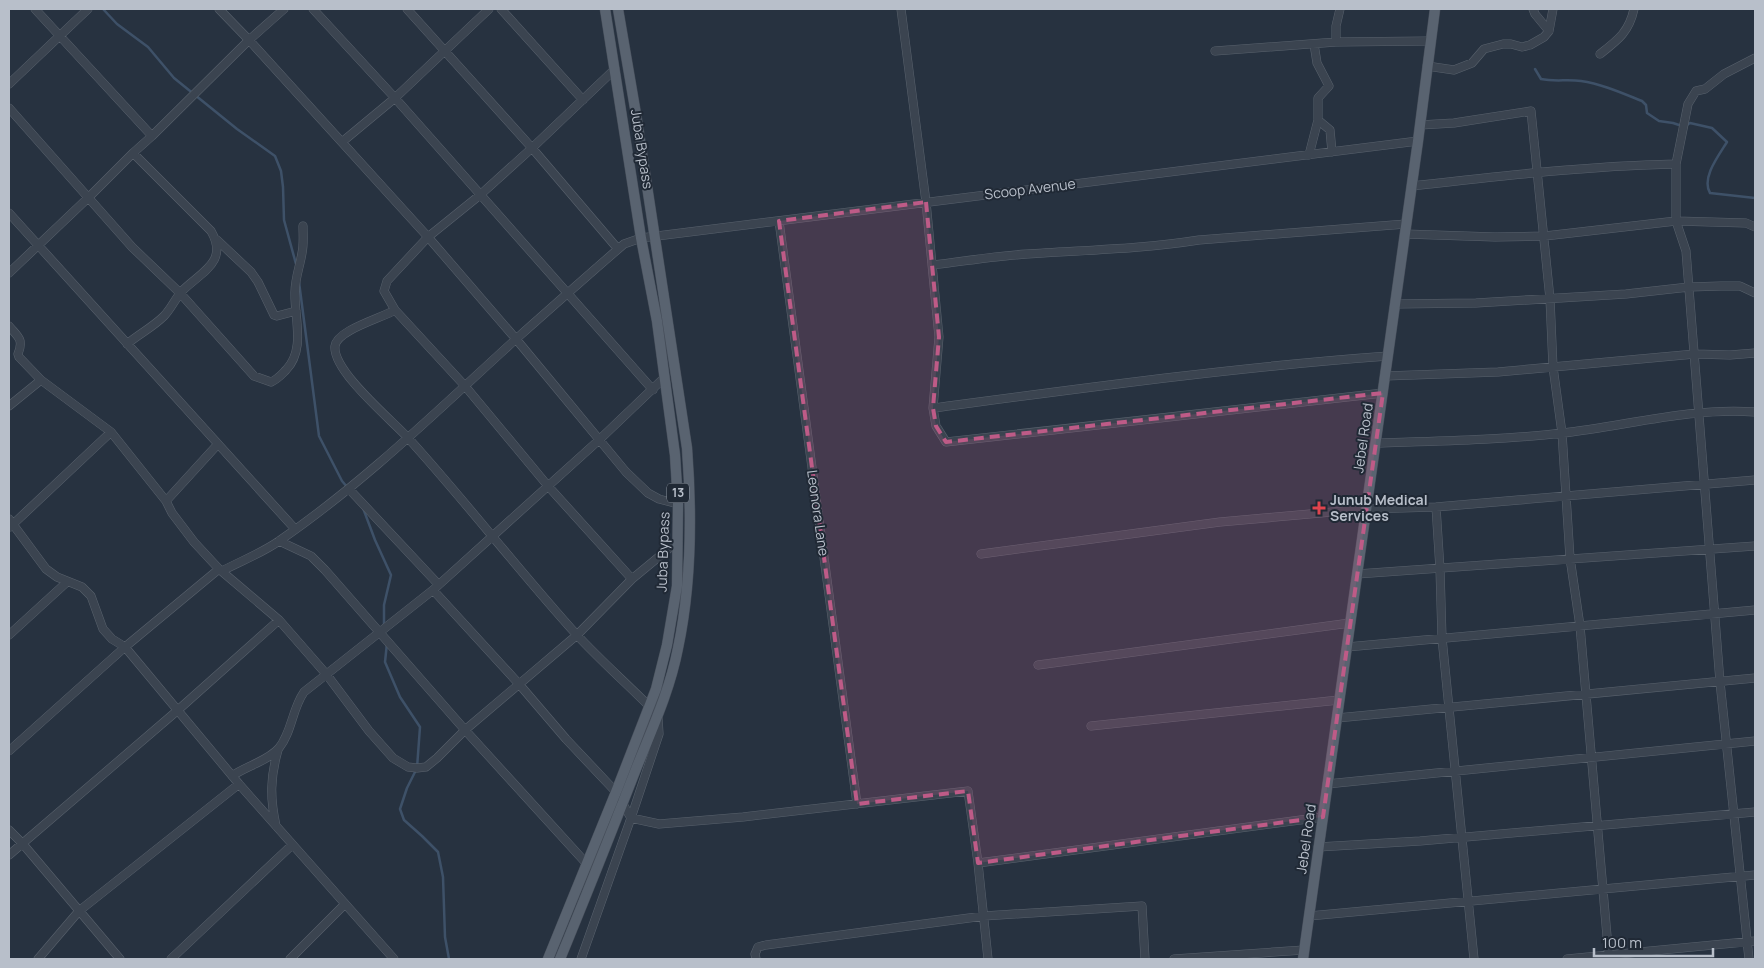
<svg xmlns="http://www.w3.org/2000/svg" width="1764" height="968" viewBox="0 0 1764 968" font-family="Manrope,sans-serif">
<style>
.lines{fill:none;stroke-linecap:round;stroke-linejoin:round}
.stream{stroke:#3e5168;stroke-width:2.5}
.minor-casing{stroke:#59626d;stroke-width:9}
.major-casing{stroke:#454d59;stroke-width:11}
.minor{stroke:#3b4450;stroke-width:8}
.major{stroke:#596370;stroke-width:10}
.marked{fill:#be5b87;fill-opacity:0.2;stroke:#be5b87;stroke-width:4;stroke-dasharray:10 6;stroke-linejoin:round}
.health-dot{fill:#e0444e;stroke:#202935;stroke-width:2}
.labels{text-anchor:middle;stroke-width:4;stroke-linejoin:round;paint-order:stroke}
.shield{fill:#202935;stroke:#8a929d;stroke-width:1}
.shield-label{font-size:12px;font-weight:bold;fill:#b8bfca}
.street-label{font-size:14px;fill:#b8bfca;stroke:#202935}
.poi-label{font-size:14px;font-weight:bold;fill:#b8bfca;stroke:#202935;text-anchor:start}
</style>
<rect width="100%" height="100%" fill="#273240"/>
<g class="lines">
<path class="stream" d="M103,9L117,24L148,47L174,78L237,129L275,156L281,171L283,187L284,220L296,264
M1535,69L1541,79C1555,82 1567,79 1581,81C1602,84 1622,93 1642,101L1646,105L1647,113L1659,121L1673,123L1682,126
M1687,125L1690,123L1712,128L1727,142C1719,155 1701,178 1710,193L1755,198
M299,282L319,436L342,481L348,488
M363,508L375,540L391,575L384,605V626
M387,643L385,662L400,697L420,727L417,768L407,788L400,809L404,820L422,836L438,852L443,877L445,937L449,959"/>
<g class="minor-casing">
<path id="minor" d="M35,9L152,136
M219,9L249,40L428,237L516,339L626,472L648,493L659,499L678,504
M313,9L395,98L653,390
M407,9L532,148L618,249
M501,9L583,100
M901,9L926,202L939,337L933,408L936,426L946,442L1383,393
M1533,9L1535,14L1549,31
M1336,42V26L1340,9
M1215,51L1336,42L1430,41
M1600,54C1618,40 1629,32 1634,9
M1427,66L1454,70L1472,63L1484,49L1503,44H1511L1522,47L1530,45L1544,37L1549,31L1553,9
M615,69L532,148L480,195L428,237L387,281L384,291L395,310L465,386L548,486L632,579
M9,84L88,9
M9,108L132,247L180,293L254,376L271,382C278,379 281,375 286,370C306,349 294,318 295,292C295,278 300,266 302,253C304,244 303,235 303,226
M1318,120L1330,130L1332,152
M1420,125L1454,123L1531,111L1550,299L1553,367L1562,433L1570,558L1580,626L1609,959
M342,142L395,98L489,9
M1309,155L1318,120V98L1329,86L1317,63L1314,44
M1676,164L1688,104L1696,91L1705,89L1724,74L1755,58
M1412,186C1500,176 1587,166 1676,164V221L1686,251L1720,682L1749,959
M9,213L295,529
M779,221L857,804
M1405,234L1495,237L1545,236L1676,221L1746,223L1755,227
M217,240L251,272L258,282L274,315L277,316L296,311
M933,265C964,261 996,256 1027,254C1085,250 1142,249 1199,240L1406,224
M9,273L89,197L133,153L152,136L249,40L284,9
M1395,304L1476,303L1626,294L1689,287L1721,286H1740L1755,293
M395,310C382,318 337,330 335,346C332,371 393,421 409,439C467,503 519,571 576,634C599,659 625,682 649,706
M9,326C18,337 24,339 18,354L19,357L41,380L111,432L166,501L172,513L194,542L219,569L279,620L327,675L369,731L393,758L408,767L417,768L426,767L437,758L465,730L577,635L632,579L678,541
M127,344C139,334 153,327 164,316C171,309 175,299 182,291C201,272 229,262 211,231L133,153
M1385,376L1498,372L1695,354L1730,355L1755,353
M9,406L41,380
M933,408C1084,388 1236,367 1388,356
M1376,443C1438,441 1501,440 1563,433C1626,426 1691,407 1755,412
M349,489L438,584
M166,501L218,444
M1436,507L1440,569L1442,638L1474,959
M9,519L46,569L57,577L82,587L91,596L103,629L112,639L125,647L239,784L394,959
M10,527L111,432
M279,541L311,556L325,570L465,730L586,863
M981,554L1220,522L1366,509L1436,507L1755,480
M222,571C241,561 262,553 279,541C365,482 439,409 516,339C552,307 588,275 624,244L641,238L1418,141
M1357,574L1755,546
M433,590L519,684L566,739L616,792L631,818L659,824L743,817L968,791L978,863L988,959
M9,635L67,582
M1347,647L1755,610
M1038,665L1350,623
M1337,718L1755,678
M1091,726L1339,700
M9,751L125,647L219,569
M232,776C246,766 268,761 279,748C292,732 292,709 304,692L433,590L599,440L664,378
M1327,784L1755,741
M276,826C270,798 270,778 278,750
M9,830L22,843L120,959
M1318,847L1420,841L1755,812
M9,855L178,710L279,620
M978,863L1323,817
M1309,916L1755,875
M38,959L79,911L239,784
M171,959L292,845
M290,959L345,904
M581,959L631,818L659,734L658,717
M756,959L755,954L758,947L766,945L984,916L1142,906L1145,959
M1174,959L1304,950
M1567,959L1755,941"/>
</g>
<g class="major-casing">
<path id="major" d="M548,959L616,792L656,689L667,645L677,586L678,504L675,455L657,321L641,238L605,9
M560,959C586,896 611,833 636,769C652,729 670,690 678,648C692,582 692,515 687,448L636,114L618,9
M1303,959L1418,141L1435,9"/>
</g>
<use href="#minor" class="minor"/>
<use href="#major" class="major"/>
</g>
<path class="marked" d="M926,202L939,337L933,408L936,426L946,442L1383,393L1323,817L978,863L968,791L857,804L779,221Z"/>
<path class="health-dot" d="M1316.5 500.5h5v5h5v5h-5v5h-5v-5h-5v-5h5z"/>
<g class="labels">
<rect class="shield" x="667" y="483.5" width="22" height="19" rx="4"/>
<g class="shield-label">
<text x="678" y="497">13</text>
</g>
<g class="street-label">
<text transform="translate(642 149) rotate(81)" y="5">Juba Bypass</text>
<text transform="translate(1030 189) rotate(-7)" y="5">Scoop Avenue</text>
<text transform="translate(1363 438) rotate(-82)" y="5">Jebel Road</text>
<text transform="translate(818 513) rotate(82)" y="5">Leonora Lane</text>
<text transform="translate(663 552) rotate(-88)" y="5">Juba Bypass</text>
<text transform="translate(1306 839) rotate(-82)" y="5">Jebel Road</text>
</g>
<g class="poi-label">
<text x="1330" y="505">Junub Medical<tspan x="1330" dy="16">Services</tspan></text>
</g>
</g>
<rect width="1764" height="968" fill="none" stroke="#b8bfca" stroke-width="20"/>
<path d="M1594 948v8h119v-8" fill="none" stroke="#b8bfca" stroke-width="2.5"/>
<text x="1602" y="948" font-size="15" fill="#b8bfca" stroke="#202935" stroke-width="4" paint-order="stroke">100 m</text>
</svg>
